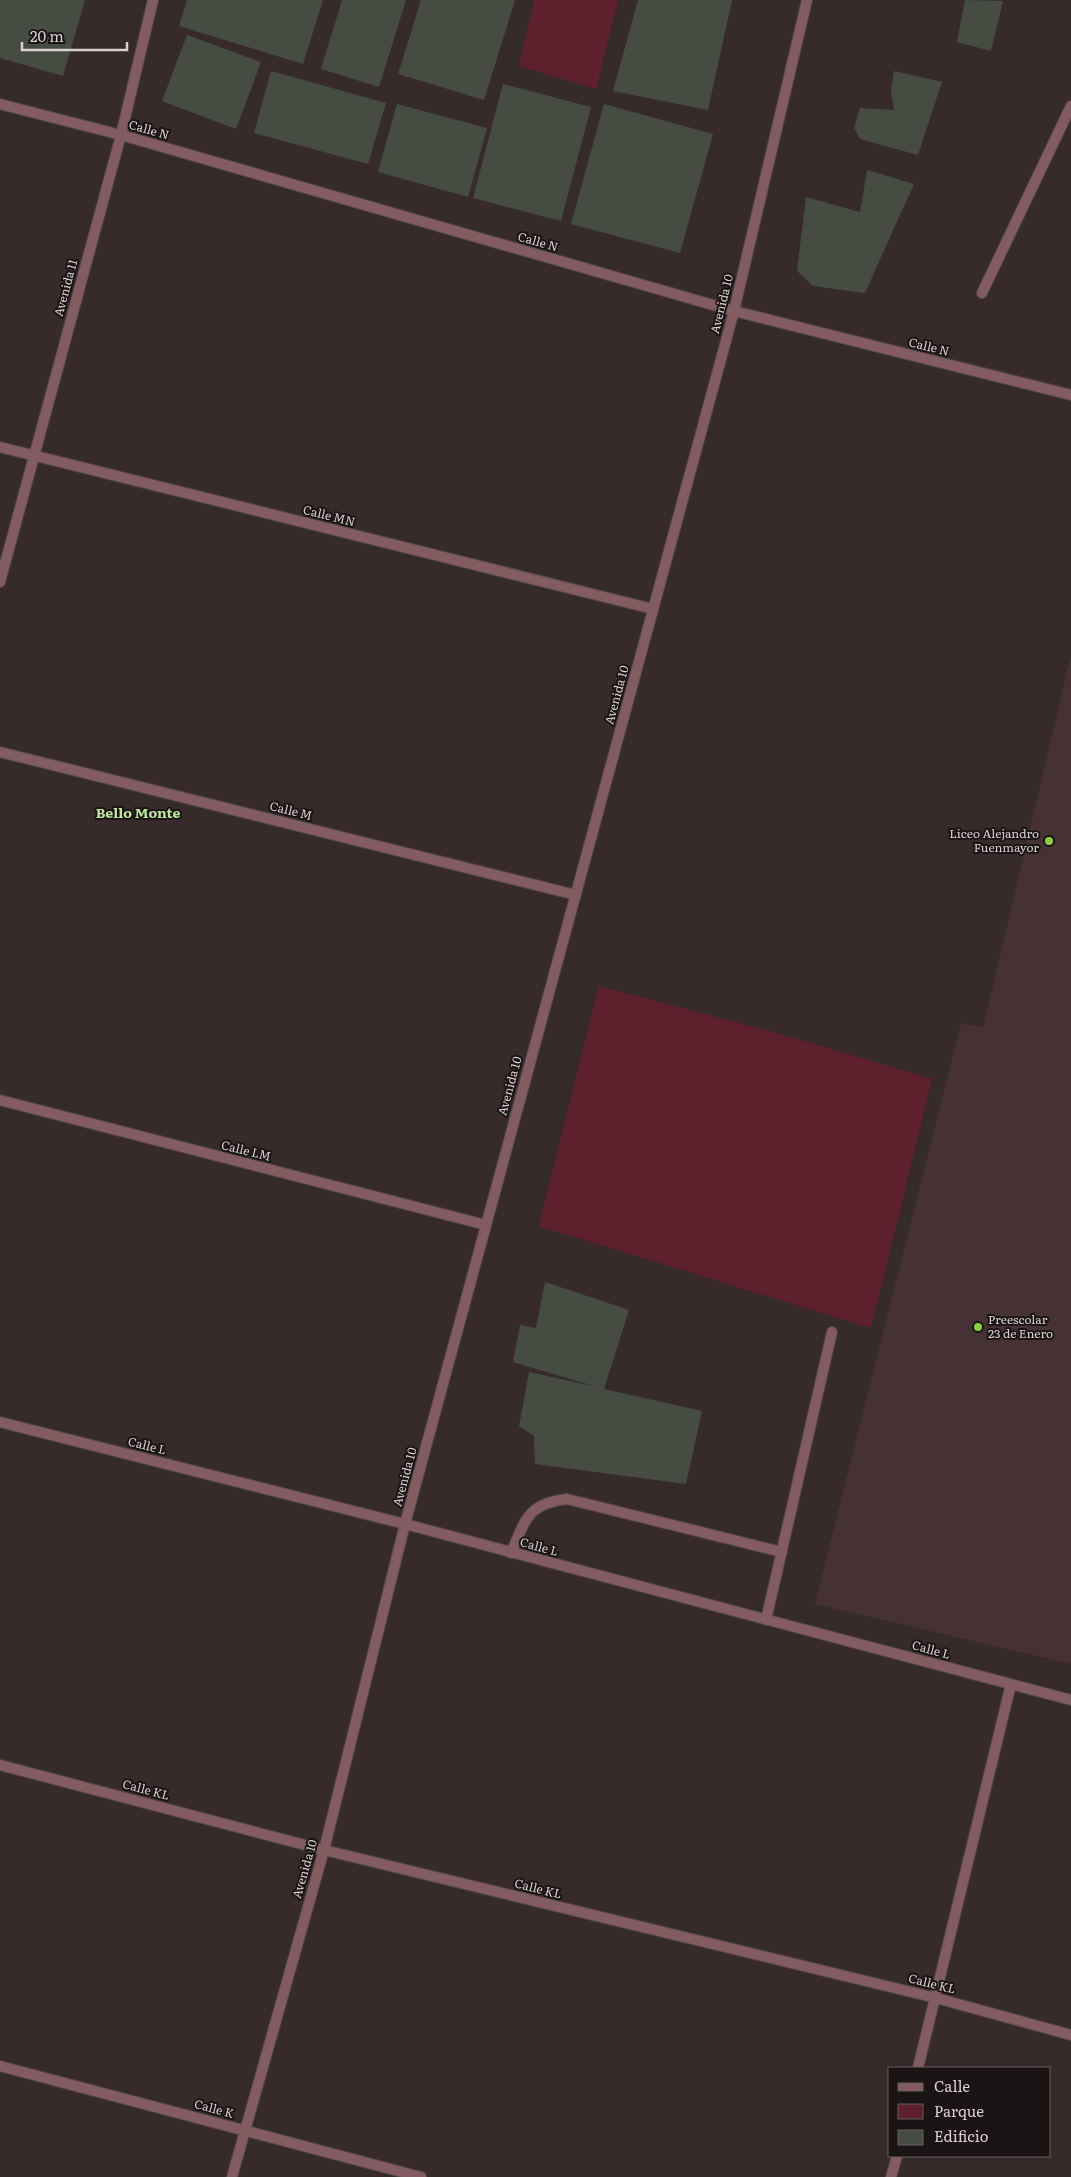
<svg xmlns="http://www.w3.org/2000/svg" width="1071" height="2177" viewBox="0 0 1071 2177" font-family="Literata,serif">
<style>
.built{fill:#463234}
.green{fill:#5e202c}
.building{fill:#464c41}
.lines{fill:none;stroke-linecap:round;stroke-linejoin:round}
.lane-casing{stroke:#514546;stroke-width:12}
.street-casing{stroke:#514546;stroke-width:12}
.lane{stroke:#825c60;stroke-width:10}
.street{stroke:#825c60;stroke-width:10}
.poi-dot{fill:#8dce44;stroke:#1a1415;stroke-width:2}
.labels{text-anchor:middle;stroke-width:4;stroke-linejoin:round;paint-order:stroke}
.street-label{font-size:12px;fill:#d9d0d1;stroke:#1a1415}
.poi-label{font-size:12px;fill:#d9d0d1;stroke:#1a1415;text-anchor:end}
.neighbourhood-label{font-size:14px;font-weight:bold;fill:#c0e5a0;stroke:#1a1415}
</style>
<rect width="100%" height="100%" fill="#372a2b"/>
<path class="built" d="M1071,655V1664L815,1604L961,1023L983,1028Z"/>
<path class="green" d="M534,0H618L596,89L519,66Z
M599,986L777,1033L932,1079L871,1328L539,1226Z"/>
<path class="building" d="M0,0H85L63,76L0,58Z
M187,0H323L303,64L179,26Z
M342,0H406L379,87L321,69Z
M421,0H515L484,100L398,74Z
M638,0H732L708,110L613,91Z
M965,0L1003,1L991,51L957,42Z
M187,35L261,62L236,129L162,101Z
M271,71L386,103L368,164L254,133Z
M894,71L942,82L918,155L860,139L854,128L860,108L894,110L891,92Z
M503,84L591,107L561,221L473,198Z
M397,104L487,128L468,197L378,172Z
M604,104L713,134L680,253L571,224Z
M867,170L914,184L865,293L813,286L797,271L806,197L860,212Z
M545,1282L629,1310L604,1389L702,1411L686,1484L535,1464L534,1436L519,1426L529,1372L597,1387L513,1362L520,1325L536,1328Z"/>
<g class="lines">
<g class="lane-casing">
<path id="lane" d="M511,1553C526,1519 527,1504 567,1499L782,1552
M766,1620L832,1332"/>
</g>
<g class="street-casing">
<path id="street" d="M0,104L121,135L734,311L1071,395
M982,293L1071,106
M0,447L653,609
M0,582L121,135L153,0
M0,752L576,895
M0,1100L486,1225
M0,1422L405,1524L1071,1700
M0,1765L324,1850L936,1998L1071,2035
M0,2066L421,2177
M918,2068L1011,1684
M232,2177L324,1850L405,1524L734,311L807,0
M891,2177L897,2156"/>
</g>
<use href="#lane" class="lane"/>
<use href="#street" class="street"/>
</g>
<g class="poi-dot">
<circle cx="1049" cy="841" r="5"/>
<circle cx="978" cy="1327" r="5"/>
</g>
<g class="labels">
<g class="street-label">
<text transform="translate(149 130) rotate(16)" y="4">Calle N</text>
<text transform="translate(538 242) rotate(16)" y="4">Calle N</text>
<text transform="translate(66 288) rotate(-75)" y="4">Avenida 11</text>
<text transform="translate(722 304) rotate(-76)" y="4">Avenida 10</text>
<text transform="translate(929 347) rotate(14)" y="4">Calle N</text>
<text transform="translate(329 516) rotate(14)" y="4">Calle MN</text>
<text transform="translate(617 695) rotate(-75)" y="4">Avenida 10</text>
<text transform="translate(291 811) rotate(14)" y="4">Calle M</text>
<text transform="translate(510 1086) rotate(-75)" y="4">Avenida 10</text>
<text transform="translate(246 1151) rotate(14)" y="4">Calle LM</text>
<text transform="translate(147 1446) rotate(14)" y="4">Calle L</text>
<text transform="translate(405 1477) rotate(-75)" y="4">Avenida 10</text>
<text transform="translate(539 1547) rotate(15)" y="4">Calle L</text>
<text transform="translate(931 1650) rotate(15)" y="4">Calle L</text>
<text transform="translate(146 1790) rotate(15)" y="4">Calle KL</text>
<text transform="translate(305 1869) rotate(-74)" y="4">Avenida 10</text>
<text transform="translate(538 1889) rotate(14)" y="4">Calle KL</text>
<text transform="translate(932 1984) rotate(14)" y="4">Calle KL</text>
<text transform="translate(214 2109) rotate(15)" y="4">Calle K</text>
</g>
<g class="poi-label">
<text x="1039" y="838">Liceo Alejandro<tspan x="1039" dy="14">Fuenmayor</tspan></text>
<text x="988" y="1324" text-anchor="start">Preescolar<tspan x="988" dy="14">23 de Enero</tspan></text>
</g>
<g class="neighbourhood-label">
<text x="138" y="818">Bello Monte</text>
</g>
</g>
<rect x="888" y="2067" width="162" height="90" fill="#1a1415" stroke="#665f60"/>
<rect x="898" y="2083" width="25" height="8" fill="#825c60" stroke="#665f60"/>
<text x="934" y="2092" font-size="15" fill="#d9d0d1">Calle</text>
<rect x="898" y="2104" width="25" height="15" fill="#5e202c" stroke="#665f60"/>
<text x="934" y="2117" font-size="15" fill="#d9d0d1">Parque</text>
<rect x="898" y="2130" width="25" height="15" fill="#464c41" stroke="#665f60"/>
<text x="934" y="2142" font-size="15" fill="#d9d0d1">Edificio</text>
<path d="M22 42v8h105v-8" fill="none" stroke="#d9d0d1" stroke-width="2.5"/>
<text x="30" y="42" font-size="15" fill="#d9d0d1" stroke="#1a1415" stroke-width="4" paint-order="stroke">20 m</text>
</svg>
